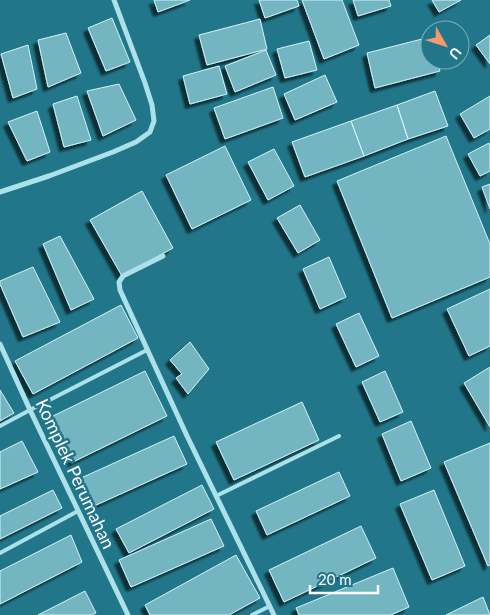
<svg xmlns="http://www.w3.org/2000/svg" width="490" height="615" viewBox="0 0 490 615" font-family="Lato,sans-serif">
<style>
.building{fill:#73b6c2;stroke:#d1f2f8;filter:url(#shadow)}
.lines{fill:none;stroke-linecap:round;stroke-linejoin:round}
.lane{stroke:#ade1ea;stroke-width:4}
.street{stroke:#ade1ea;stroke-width:5}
.labels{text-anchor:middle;stroke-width:5;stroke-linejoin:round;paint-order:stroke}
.street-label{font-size:18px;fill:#fff;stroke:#217789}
</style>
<defs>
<filter id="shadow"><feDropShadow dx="-4.5" dy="4.5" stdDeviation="1" flood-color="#0009"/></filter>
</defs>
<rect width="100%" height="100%" fill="#217789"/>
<path class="building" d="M154,0H190L158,12Z
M259,0H297L299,6L265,18Z
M302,0H342L359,45L324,59Z
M353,0H389L391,6L358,16Z
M432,0H461L439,12Z
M112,18L130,62L106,71L88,28Z
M260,19L267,49L207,65L199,35Z
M66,33L81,73L48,87L38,40Z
M490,35V64L476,45Z
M430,37V60H437L440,71L375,88L367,53Z
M309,41L317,70L285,78L277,49Z
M28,45L37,89L13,98L1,54Z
M266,50L276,75L235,92L225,66Z
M219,66L227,94L190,104L183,76Z
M325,75L337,102L295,120L284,94Z
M119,84L136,120L103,136L87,91Z
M273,87L283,118L225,139L214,108Z
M435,91L448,126L408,139L397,105Z
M77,96L91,140L64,147L53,104Z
M490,96V129L474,138L460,114Z
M397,105L408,139L364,156L351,121Z
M37,111L50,152L27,161L8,122Z
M351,121L364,156L305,177L292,142Z
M446,136L490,244V277L392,318L337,181Z
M489,143L490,146V171L480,176L468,154Z
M225,146L251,200L192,229L166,175Z
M274,149L294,186L268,200L248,162Z
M490,184V209L482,187Z
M142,191L173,248L122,276L90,220Z
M300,205L320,240L298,253L277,218Z
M60,236L94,299L71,310L43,244Z
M329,257L346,297L320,309L303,269Z
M33,267L60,322L23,337L0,284V281Z
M490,289V346L469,356L447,309Z
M121,305L138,338L33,394L15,361Z
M359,313L379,356L356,367L336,324Z
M190,342L209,369L188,394L176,378L182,374L170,360Z
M490,367V427L464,383Z
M145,371L167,416L73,462L51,417Z
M385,371L403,412L380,422L362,382Z
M0,390L14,413L0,421Z
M302,402L319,440L234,480L216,442Z
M411,421L431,468L401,481L382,434Z
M174,436L187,464L94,506L81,478Z
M22,441L38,472L0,489V452Z
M490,443V565L488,566L444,462Z
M339,472L350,496L267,535L256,511Z
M202,485L214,509L129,553L116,529Z
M53,490L62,508L0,539V516Z
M434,490L465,566L432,580L400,504Z
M211,519L224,546L131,587L119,560Z
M361,526L376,558L284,602L269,570Z
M71,535L82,562L0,604V571Z
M236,555L260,598L229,615H150L145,605Z
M393,568L409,607L391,615H299L296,608Z
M85,591L96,613L92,615H38Z
M483,597L490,615H446Z"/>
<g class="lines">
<path class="lane" d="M0,426L30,410L147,350
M216,496L339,436
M0,553L78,511
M252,615L270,606"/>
<path class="street" d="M0,192L49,176L113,152L136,142L150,132L154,121L152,105L145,83L114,0
M163,256L123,276L119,282L120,290L187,436L274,615
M0,344L30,410L128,615"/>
</g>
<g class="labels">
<g class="street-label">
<text transform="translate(75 474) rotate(65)" y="6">Komplek Perumahan</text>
</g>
</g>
<g transform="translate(445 45) rotate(129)"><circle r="24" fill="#217789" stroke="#7aadb8"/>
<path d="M0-4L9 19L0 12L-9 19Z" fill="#f7996e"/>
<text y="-8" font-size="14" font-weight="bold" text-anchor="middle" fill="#ffffff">U</text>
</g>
<path d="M310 585v8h68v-8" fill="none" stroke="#ffffff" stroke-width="2.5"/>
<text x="318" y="585" font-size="15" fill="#ffffff" stroke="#217789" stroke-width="4" paint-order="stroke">20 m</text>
</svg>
